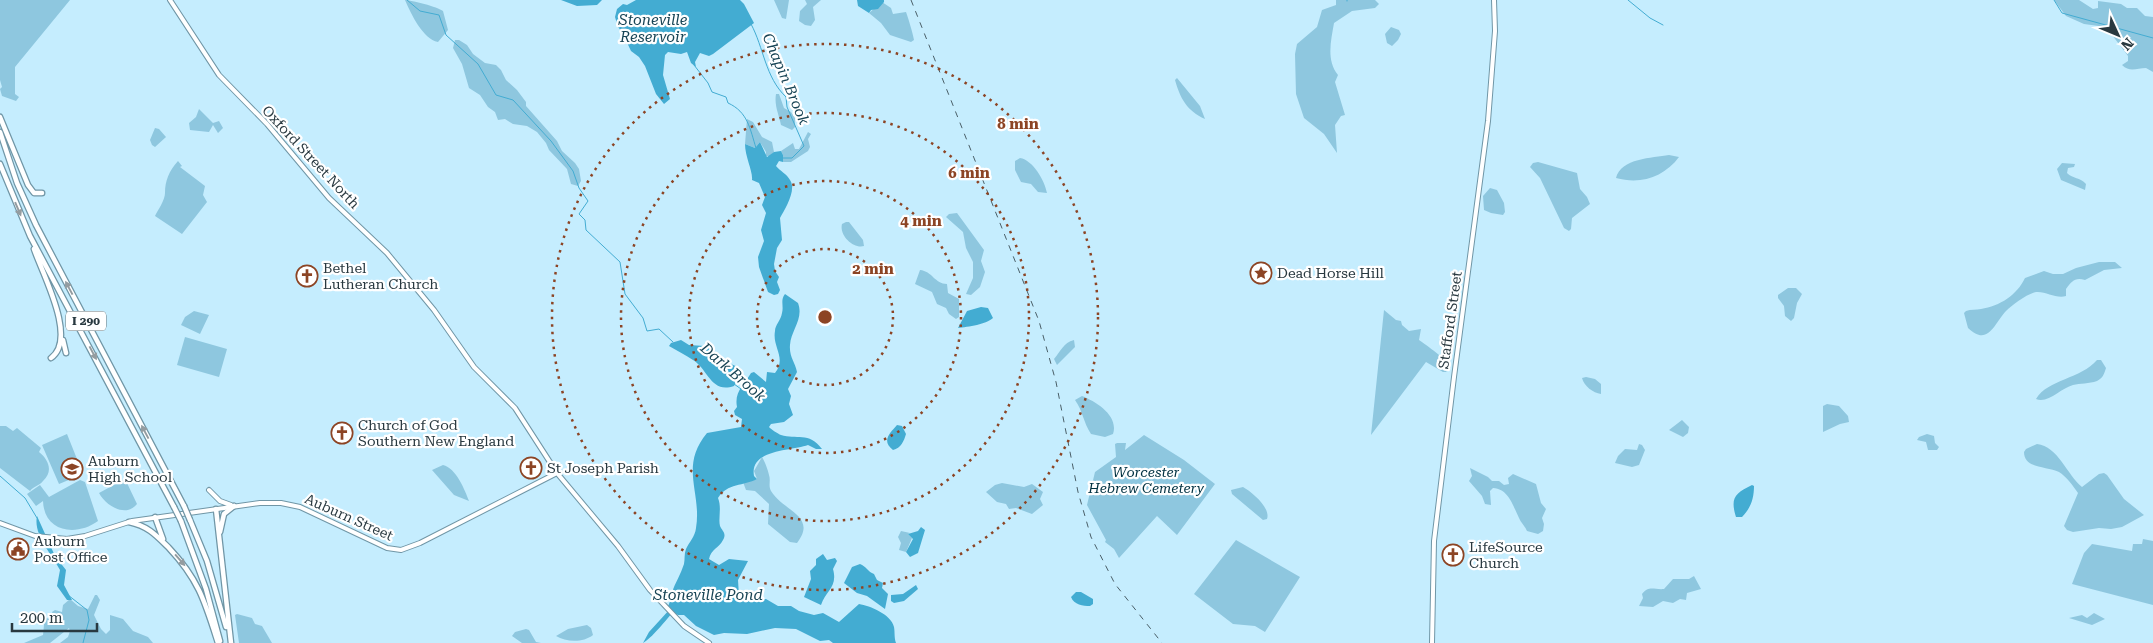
<svg xmlns="http://www.w3.org/2000/svg" width="2153" height="643" viewBox="0 0 2153 643" font-family="'Roboto Serif',serif">
<style>
.green{fill:#8ec7df}
.water{fill:#43acd2}
.lines{fill:none;stroke-linecap:round;stroke-linejoin:round}
.stream{stroke:#43acd2;stroke-width:1}
.major-casing{stroke:#7096a6;stroke-width:6}
.highway-casing{stroke:#7096a6;stroke-width:7}
.major{stroke:#fff;stroke-width:4}
.highway{stroke:#fff;stroke-width:4.5}
.rail{stroke:#4a5f68;stroke-width:1;stroke-dasharray:6 6;stroke-linecap:butt}
.highway-bridge-casing{stroke:#7096a6;stroke-width:7;stroke-linecap:butt}
.highway-bridge{stroke:#fff;stroke-width:4.5}
.oneway{fill:#949ca0}
.ring{fill:none;stroke:#8c4424;stroke-width:2.5;stroke-dasharray:2.5 5}
.labels{text-anchor:middle;stroke-width:4.5;stroke-linejoin:round;paint-order:stroke}
.shield{fill:#fff;stroke:#697479;stroke-width:1}
.shield-label{font-size:12px;font-weight:bold;fill:#293940}
.street-label{font-size:14px;fill:#293940;stroke:#fff}
.poi-label{font-size:14px;fill:#293940;stroke:#fff;text-anchor:start}
.park-label{font-size:14px;font-style:italic;fill:#003141;stroke:#fff}
.water-label{font-size:15px;font-style:italic;fill:#184455;stroke:#fff}
.centre{fill:#8c4424;stroke:#fff;stroke-width:2.5}
.ring-label{font-size:15px;text-anchor:middle;font-weight:bold;fill:#8c4424;stroke:#fff;stroke-width:4.5;stroke-linejoin:round;paint-order:stroke}
</style>
<rect width="100%" height="100%" fill="#c5edfe"/>
<path class="green" d="M0,0H70L15,67V94L19,97L16,101L2,96L0,89L2,87L0,80Z
M405,0C411,0 438,7 443,11L448,30L438,42C423,39 411,14 405,0Z
M774,0H789L786,19L782,18Z
M805,0H821L813,7L815,20L811,26L805,25L799,21L800,11L807,4Z
M1336,0H1375L1379,4L1375,8L1352,11L1334,23C1331,41 1326,60 1338,75L1335,82L1345,115L1341,116L1335,125L1337,153L1324,134L1304,118L1296,94L1295,54L1297,44L1317,27L1322,10L1336,5Z
M2054,0H2079L2093,9L2098,8V1L2121,4L2127,8H2137L2145,16L2153,17V72L2146,68C2137,68 2130,73 2122,65L2128,61V56L2106,27L2084,24L2066,16Z
M882,2L891,8L893,14L906,12C908,17 913,34 914,40L911,42L890,35L881,23L869,13Z
M1391,27L1399,30L1401,34L1398,40L1392,46L1387,43L1385,34Z
M455,40H459L467,45L473,54L485,63L496,65L501,70L506,80L517,90L526,102V106L557,141L562,151L575,163L579,169L581,181L578,186L571,184L567,169L549,150L546,143L537,132L527,126L513,124L505,119L498,120L495,112L488,107L480,95L469,88L462,64L453,48Z
M1177,78L1200,106L1205,119C1187,111 1180,98 1175,80Z
M776,94H779L784,108L791,112L795,118V127L792,130L781,125C779,115 774,105 776,94Z
M199,109L213,123L219,121L223,128L218,133L213,125L209,132L190,130L189,123L196,117Z
M747,119L753,122L762,137L772,142L774,152L770,156H766V152L760,142L755,148L745,144Z
M155,128L159,129L166,137L155,147L152,145L150,140Z
M808,132L811,134L808,139L810,147L808,151L791,162H783V155L781,151L793,143L795,149H799Z
M1669,155L1679,157C1664,177 1641,185 1616,178C1621,158 1652,158 1669,155Z
M1020,158C1033,160 1045,181 1047,193L1038,192L1031,184L1021,182L1015,170V161Z
M178,161L182,166L180,167L205,186L203,195L207,202L182,234L155,216C158,210 165,200 165,193C165,181 169,171 178,161Z
M1538,162L1577,173L1580,189L1587,197L1590,204L1572,218L1571,229L1569,231L1564,228L1540,178L1530,167L1533,163Z
M2062,163L2075,164L2074,167L2068,168L2067,173C2073,179 2080,177 2086,184L2085,190L2061,180L2057,169Z
M1490,188L1497,190L1504,203L1505,212L1503,215L1491,213L1484,210L1483,196Z
M957,213L984,250L981,261L985,272L980,287L971,295L966,294L973,278V262L966,248L963,232L946,217L949,214Z
M846,222H849L863,240L864,246C853,249 839,235 842,224Z
M2099,262H2115L2122,268L2104,270L2085,280C2075,277 2072,281 2066,289V296C2056,299 2046,291 2036,292C2027,294 2012,305 2006,311C1994,324 1988,347 1968,328L1964,313L1966,311C1971,309 1976,310 1981,309C2000,306 2017,295 2025,278L2044,271L2053,274H2063L2076,268Z
M920,270C932,271 935,284 947,284L948,293L959,299V317L956,319L949,314L946,308L937,304L932,292L915,284Z
M1788,288H1796L1802,294L1797,303L1794,318L1791,321L1785,316L1784,306L1778,298V295Z
M1384,310L1396,320L1401,321L1402,325L1409,331L1421,329L1419,340C1426,345 1448,360 1450,367L1446,372H1443L1426,362L1371,435Z
M194,311L209,315L200,334L181,325L185,317Z
M185,337L227,349L219,377L177,365Z
M1074,340L1075,347L1057,365L1054,359C1061,351 1063,343 1074,340Z
M2097,360H2101L2106,368C2104,374 2103,378 2097,381C2089,384 2080,383 2073,385C2061,388 2048,404 2036,399C2048,379 2081,379 2097,360Z
M1586,377L1595,379L1601,384V394C1593,393 1584,386 1582,378Z
M1082,396C1097,402 1119,416 1113,434L1105,437L1091,434C1083,422 1083,411 1075,400Z
M1827,404L1839,406L1848,416L1849,422L1840,424L1823,432V406Z
M1682,420L1689,427L1688,433L1683,437L1669,430Z
M6,426L13,431L17,428L41,448L39,452C48,459 54,471 43,481C39,486 34,486 30,491L0,468V426Z
M67,434L83,474L59,484L42,445Z
M1927,434L1934,436L1935,443L1939,447L1937,450H1928L1926,442L1917,440L1919,437Z
M1144,435L1184,460L1215,484L1177,535L1157,516L1119,558L1114,549L1105,542L1106,540L1087,505L1095,472L1116,457L1115,444L1117,443H1126L1125,450Z
M1639,444L1642,445L1645,450L1639,465L1632,467L1615,463L1618,456L1625,449L1637,450Z
M2037,444C2058,446 2067,475 2082,487L2099,474L2104,473L2107,475L2124,499L2144,515L2122,527L2111,529L2099,528L2073,532L2067,530L2064,526L2078,493C2073,486 2067,477 2059,472C2047,466 2024,469 2024,452L2026,449Z
M762,457C765,462 768,470 769,475C771,481 768,485 771,491C783,511 818,516 797,543L790,542L768,524L769,504L755,491L746,490L743,482L757,479L754,471Z
M443,465C456,468 465,490 469,501L454,495L432,470Z
M1470,468L1488,477L1492,481H1499L1504,485L1509,484L1508,478L1513,474L1536,484L1541,503L1546,509L1542,518L1544,524L1543,531L1538,534L1527,531C1525,526 1521,523 1519,518C1513,506 1509,489 1493,488L1490,491L1491,505L1485,504L1482,496L1469,481L1472,476Z
M80,480L85,482L98,521C76,537 44,532 43,501L36,506L27,494L40,485L49,497Z
M123,480L126,481L137,504C126,518 106,506 99,493Z
M1002,483L1024,487L1032,484L1043,492L1040,499L1043,505L1032,514L1016,508L1009,509L1006,504L997,502L986,492L995,485Z
M1243,487C1252,492 1271,508 1267,519L1263,520L1232,494L1231,490Z
M901,531L910,533L908,534L912,538L906,552L899,550L901,543L898,537Z
M2143,539L2153,541V605L2072,584L2084,553L2092,544L2132,551L2133,544H2142Z
M1236,540L1300,577L1265,632L1255,626L1233,624L1194,594Z
M1694,576L1701,589L1687,593L1686,600L1680,599L1673,603L1663,601L1653,607L1639,606L1643,598L1642,594C1649,585 1654,590 1664,589L1673,579H1689Z
M95,595H97L100,600L94,615L101,629L106,634L110,630V615L123,619L133,631L148,637L153,643H60L68,637L70,631L69,628L50,643H24L43,635L44,625L42,616L49,619L53,615L52,612L55,610L62,612L63,605L70,599L78,606L88,609Z
M2094,613L2105,619L2092,625L2069,618L2082,615L2087,618Z
M237,614L252,618L255,624L262,626L272,643H239L235,615Z
M587,625L591,628L593,635C583,643 566,642 556,636L568,629Z
M526,629L529,630L536,642L541,643H522L512,636L515,632Z"/>
<path class="water" d="M561,0H602L597,5L577,6Z
M636,0H740L744,4L754,23L713,54L709,56L700,53L695,62L696,67L691,63L687,52L681,54L668,52L665,55L663,75L670,99L664,104L656,94L645,66L639,57L631,51L622,32L618,27L615,17L617,9L623,4L627,5Z
M857,0H884V2L878,9L871,10L869,13L858,6Z
M760,142L767,157L774,152L781,151L783,155V162L779,161L776,166C780,171 787,174 790,180C797,190 785,209 780,218L782,240L777,248L774,264L775,271L779,277L777,282L780,290L778,294L774,295L768,292L759,267L758,257L764,241L761,230L766,213L762,205L765,197L759,183L752,180C753,171 745,157 745,144L755,148Z
M785,294L798,303C804,319 791,330 790,345C789,357 795,362 797,372L788,389L791,396L789,404L793,415L784,422L771,424L769,427C771,429 778,434 781,435C796,440 809,431 822,449H816L808,445C792,451 749,449 754,476L757,479C744,486 727,483 718,498C722,508 718,518 720,526C722,531 727,533 723,540C719,548 711,549 709,559L719,565L729,559L748,561L738,580L739,596L753,601L766,599L778,606H791L799,611L814,615L823,613L839,622L859,604C870,606 891,614 894,627C895,632 894,638 896,643H833L829,640L820,641L796,629L775,628L747,634L724,633L714,635L696,626L684,615H678L673,612C666,620 651,639 643,643L649,632L670,609L668,606C671,601 670,598 672,592C675,583 681,574 684,564C685,559 684,554 686,549C689,542 695,537 696,528C702,492 679,467 707,433L741,427L742,419L735,415L734,411L737,407C734,392 744,385 751,373L754,372L766,382L767,372L775,373C787,358 772,347 775,331C775,325 781,320 782,313C784,306 780,300 785,294Z
M981,307L988,308L993,318C987,324 968,327 958,328L967,311Z
M681,340L689,345L705,346L714,351L722,360L740,368L742,372L734,386C711,394 708,369 693,360C686,355 677,351 669,346L671,343Z
M897,425L902,426L906,434C904,441 901,448 893,450C881,441 890,433 897,425Z
M1752,485L1754,486C1754,498 1751,508 1742,517H1736C1730,498 1735,493 1752,485Z
M37,516L55,556L66,570L64,585L72,600H67L57,586L60,570C52,554 33,535 37,516Z
M921,527L925,530L918,553L910,557L906,552L913,539L908,534L918,531Z
M823,554L827,560L835,558L837,561L833,569C838,587 826,590 821,605L804,597L811,579L810,571L816,565V559Z
M860,564C866,566 868,572 874,574L877,580L883,583L882,588L888,594L885,609L867,596L857,593L844,583L852,567Z
M916,585L918,589L904,601L894,603L891,601V595L903,594Z
M1076,592H1081L1093,599V604L1090,606C1083,606 1074,605 1071,597Z"/>
<g class="lines">
<path class="stream" d="M407,0L420,11L439,15L446,35L478,64L496,95L513,100L551,141L573,171L579,188L588,201L579,214L585,220L586,230L620,262L625,294L643,318L647,331L659,329L673,342
M1347,0V1
M1628,0L1650,18L1663,25
M2054,0L2062,13L2153,38
M751,24C764,48 765,77 786,97L787,107L804,146L792,158H783
M694,65L708,83L712,92L726,97L728,103C748,112 750,129 756,148
M734,384L741,389
M0,476L25,498L37,518
M68,595L87,610L89,620L83,643"/>
<g class="major-casing">
<path id="major" d="M170,0L219,75L267,124L329,198L387,253L434,310L474,367L515,408L557,473L618,546L650,590L684,626L709,643
M209,490L220,501L231,505
M0,523L35,536L67,539L85,536L132,521L260,503H281L300,507L387,548L401,550L420,543L557,473
M1432,643L1434,541L1454,377L1488,121L1495,31L1494,0"/>
</g>
<g class="highway-casing">
<path id="highway" d="M0,117L28,185L34,193H42
M0,132L17,183L36,225L184,506
M0,164L30,236L174,507
M34,249C42,273 78,339 51,358
M63,340L66,353
M216,509L231,643
M155,517L163,539
M190,520L207,561L226,627
M181,521L206,589L220,641
M129,522C148,526 156,535 169,548C199,580 205,602 218,643
M220,532L224,514L234,506"/>
</g>
<use href="#major" class="major"/>
<use href="#highway" class="highway"/>
<path class="rail" d="M911,0L1039,321L1056,382L1078,492L1091,537L1115,584L1162,643"/>
<g class="highway-bridge-casing">
<path id="highway-bridge" d="M184,506L190,520
M174,507L181,521"/>
</g>
<use href="#highway-bridge" class="highway-bridge"/>
</g>
<defs><path id="oneway-solid" d="M-6-.8H1V-3.2L6.5 0L1 3.2V.8H-6Z" transform="scale(1.25)"/></defs>
<g class="oneway">
<use href="#oneway-solid" transform="translate(18 209) rotate(67)"/>
<use href="#oneway-solid" transform="translate(69 288) rotate(-118)"/>
<use href="#oneway-solid" transform="translate(93 353) rotate(62)"/>
<use href="#oneway-solid" transform="translate(145 432) rotate(-118)"/>
<use href="#oneway-solid" transform="translate(180 560) rotate(49)"/>
</g>
<g class="ring">
<circle cx="825" cy="317" r="68"/>
<circle cx="825" cy="317" r="136"/>
<circle cx="825" cy="317" r="204"/>
<circle cx="825" cy="317" r="273"/>
</g>
<defs>
<g id="sight-ring" transform="scale(1.125)"><circle r="9.5" fill="#fff" stroke="#8c4424" stroke-width="1.5"/><path d="M0-6L1.8-2.2L6-1.7L2.9 1.2L3.7 5.4L0 3.3L-3.7 5.4L-2.9 1.2L-6-1.7L-1.8-2.2Z" fill="#8c4424"/></g>
<g id="church-ring" transform="scale(1.125)"><circle r="9.5" fill="#fff" stroke="#8c4424" stroke-width="1.5"/><path d="M-1.2-6h2.4v3.5h3.3v2.4h-3.3V6h-2.4V-.1h-3.3v-2.4h3.3Z" fill="#8c4424"/></g>
<g id="school-ring" transform="scale(1.125)"><circle r="9.5" fill="#fff" stroke="#8c4424" stroke-width="1.5"/><path d="M0-5L7-2L0 1L-7-2ZM-4 1L0 2.5L4 1V4Q0 6-4 4Z" fill="#8c4424"/></g>
<g id="civic-ring" transform="scale(1.125)"><circle r="9.5" fill="#fff" stroke="#8c4424" stroke-width="1.5"/><path d="M-.6-6.5H3V-4.5H.6V-3L4-1V1h2V6H-6V1h2V-1L-.6-3ZM-1.2 2.5V6h2.4V2.5Z" fill="#8c4424"/></g>
</defs>
<g fill-rule="evenodd">
<use href="#sight-ring" x="1261" y="273"/>
<use href="#church-ring" x="307" y="276"/>
<use href="#church-ring" x="342" y="433"/>
<use href="#church-ring" x="531" y="468"/>
<use href="#school-ring" x="72" y="469"/>
<use href="#civic-ring" x="18" y="549"/>
<use href="#church-ring" x="1453" y="555"/>
</g>
<g class="labels">
<rect class="shield" x="66" y="311.5" width="40" height="19" rx="4"/>
<g class="shield-label">
<text x="86" y="325">I 290</text>
</g>
<g class="street-label">
<text transform="translate(311 157) rotate(47)" y="5">Oxford Street North</text>
<text transform="translate(1450 320) rotate(-82)" y="5">Stafford Street</text>
<text transform="translate(349 517) rotate(24)" y="5">Auburn Street</text>
</g>
<g class="poi-label">
<text x="323" y="273">Bethel<tspan x="323" dy="16">Lutheran Church</tspan></text>
<text x="1277" y="278">Dead Horse Hill</text>
<text x="358" y="430">Church of God<tspan x="358" dy="16">Southern New England</tspan></text>
<text x="88" y="466">Auburn<tspan x="88" dy="16">High School</tspan></text>
<text x="547" y="473">St Joseph Parish</text>
<text x="34" y="546">Auburn<tspan x="34" dy="16">Post Office</tspan></text>
<text x="1469" y="552">LifeSource<tspan x="1469" dy="16">Church</tspan></text>
</g>
<g class="park-label">
<text x="1146" y="477">Worcester<tspan x="1146" dy="16">Hebrew Cemetery</tspan></text>
</g>
<g class="water-label">
<text x="653" y="25">Stoneville<tspan x="653" dy="17">Reservoir</tspan></text>
<text transform="translate(786 79) rotate(67)" y="5">Chapin Brook</text>
<text transform="translate(733 372) rotate(41)" y="5">Dark Brook</text>
<text x="708" y="600">Stoneville Pond</text>
</g>
</g>
<circle cx="825" cy="317" r="8" class="centre"/>
<g class="ring-label">
<text x="1018" y="129">8 min</text>
<text x="969" y="178">6 min</text>
<text x="921" y="226">4 min</text>
<text x="873" y="274">2 min</text>
</g>
<g transform="translate(2118 35) rotate(134)" stroke="#ffffff" stroke-width="4" paint-order="stroke">
<path d="M0-4L9 19L0 12L-9 19Z" fill="#293940"/>
<text y="-8" font-size="14" font-weight="bold" text-anchor="middle" fill="#293940">N</text>
</g>
<path d="M12 623v8h85v-8" fill="none" stroke="#293940" stroke-width="2.5"/>
<text x="20" y="623" font-size="15" fill="#293940" stroke="#ffffff" stroke-width="4" paint-order="stroke">200 m</text>
</svg>
